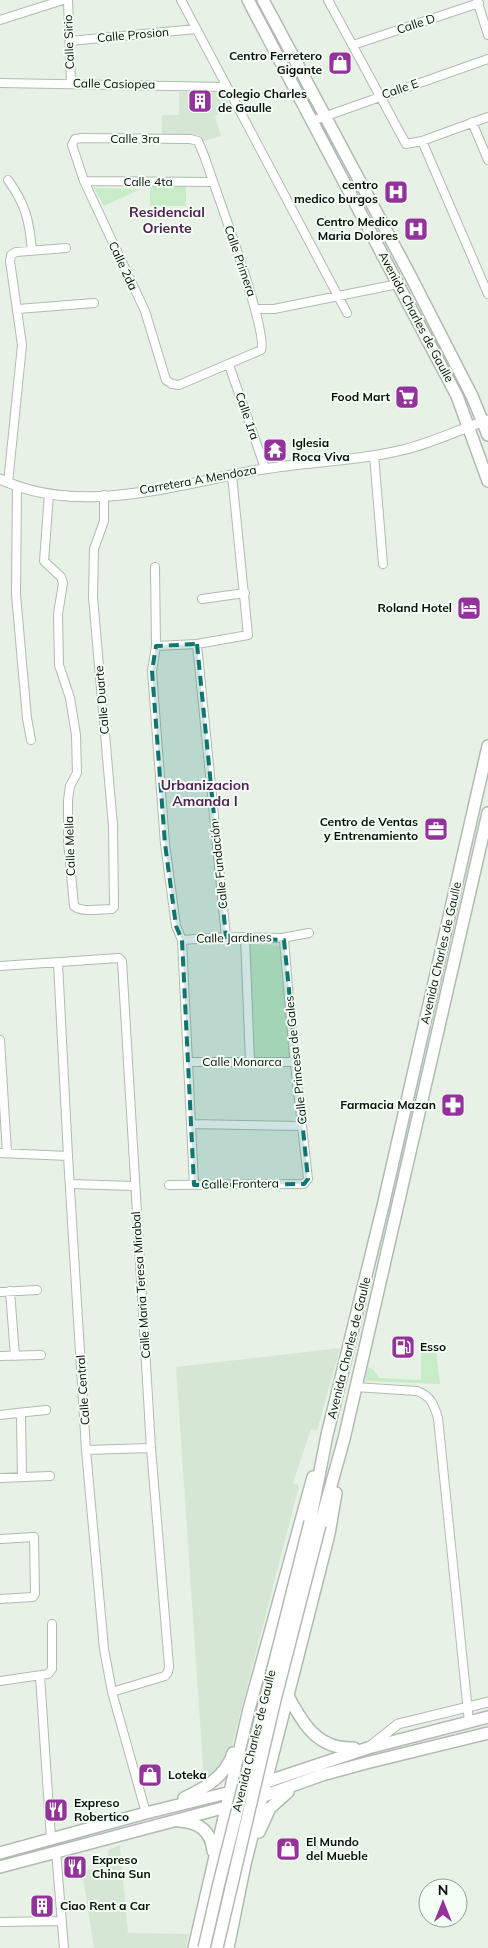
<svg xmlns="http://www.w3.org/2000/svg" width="488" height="1948" viewBox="0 0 488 1948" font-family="Mulish,sans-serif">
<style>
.built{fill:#d6e6d5}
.green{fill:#c8ebc8}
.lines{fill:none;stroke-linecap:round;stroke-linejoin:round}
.minor-casing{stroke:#b1bbb1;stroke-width:10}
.tertiary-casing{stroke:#b1bbb1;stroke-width:11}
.primary-casing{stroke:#b1bbb1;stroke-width:14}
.minor{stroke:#fff;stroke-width:8}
.tertiary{stroke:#fff;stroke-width:9}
.primary{stroke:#fff;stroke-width:11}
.primary-bridge-casing{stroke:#b1bbb1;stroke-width:14;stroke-linecap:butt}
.primary-bridge{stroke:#fff;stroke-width:11}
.marked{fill:#0f766e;fill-opacity:0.2;stroke:#0f766e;stroke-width:4;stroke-dasharray:10 6;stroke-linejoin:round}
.labels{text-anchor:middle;stroke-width:4;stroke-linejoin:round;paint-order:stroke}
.street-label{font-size:12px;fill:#0a0e0a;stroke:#f4fef4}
.poi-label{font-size:12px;font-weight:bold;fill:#0a0e0a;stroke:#f4fef4;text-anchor:start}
.neighbourhood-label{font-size:14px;font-weight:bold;fill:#512355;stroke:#f4fef4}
</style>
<rect width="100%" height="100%" fill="#e7f1e6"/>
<path class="built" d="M179,92H223L230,107L215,116L221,136L204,141L199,135H162V115H179Z
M340,1348L317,1431L311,1429L293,1483L299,1486L232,1745L222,1763L204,1781L176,1367Z
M120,1845L128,1933L189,1934L186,1948H94L82,1872L108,1864V1850Z"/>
<path class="green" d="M150,187H186V206H150Z
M94,188L141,189L104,206Z
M249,944L282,946L292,1058L253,1059Z
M436,1351L440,1384L365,1381L368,1367L373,1369L379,1378L421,1380V1353Z"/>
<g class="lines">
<g class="minor-casing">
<path id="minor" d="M68,0L71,83
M181,0L347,313
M328,0L406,144L422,141L488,117
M477,0L488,35
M0,20L63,0
M70,41L196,29
M353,45L479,3
M0,83L227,87
M312,121L488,59
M472,122L488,160
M82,138L190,139L198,141L205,158C214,186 269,332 261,350L179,385L172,384L166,380L145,311L84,181L72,145L75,139Z
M422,141L488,294
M8,180C26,205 29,220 32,250
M84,181L213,182
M18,309L94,303
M256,309H274L398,284
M229,365L265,468
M374,455L383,564
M8,483L22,345L10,261L11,255L16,252L66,248
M17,487L16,595L27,718L31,740
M49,494L44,561L61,577L63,583L58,614L59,665L70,698L76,735L77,773L70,786L68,800V841L74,906C81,913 101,909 112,909L114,907L113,826L93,597L94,549L104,521V495
M155,567L156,646L152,671L165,844L176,926L182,940L194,1185
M202,599L245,593
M197,644L226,937
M156,646L197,644L248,635L232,475
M245,937L250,1062
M282,938L309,933
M58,963L68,1156L86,1450L104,1649L112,1692L146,1813
M0,966L119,958L122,961L151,1448L169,1666L168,1672L165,1676L112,1692
M0,1040L7,1153
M189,1062H295
M192,1124L302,1126
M0,1153L68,1156
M70,1184L134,1186
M169,1185L304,1184L308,1179L294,1056L284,940L282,938L226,937L182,940
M10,1291L15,1356
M0,1292L37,1290
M0,1356L41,1355
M355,1387L417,1391C431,1396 434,1405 438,1418L469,1722
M17,1413L46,1410
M0,1415L17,1413L21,1416L22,1477
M86,1450L151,1448
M0,1478L50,1476
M0,1539L34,1537L35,1594L33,1597L0,1599
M40,1676L51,1839
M0,1681L48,1674L52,1669V1624
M56,1851L64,1948
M0,1922L62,1921"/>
</g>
<g class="tertiary-casing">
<path id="tertiary" d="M0,479C82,518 179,483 264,469C311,461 360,461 406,449C434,442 460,429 488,420
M369,1747L398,1724L488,1702"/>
</g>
<g class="primary-casing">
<path id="primary" d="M248,0L457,396L488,481
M263,0L411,277L472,396L488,435
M310,1522L327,1435L383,1206L488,746
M320,1525L344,1439L488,813
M288,1696C303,1724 318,1750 354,1748
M260,1784L368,1748L488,1717
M184,1798C205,1788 226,1776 233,1753
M258,1798L322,1775L366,1763L488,1733
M179,1821C199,1822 211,1831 213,1851
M259,1832L270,1808L288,1792
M0,1853L146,1813L235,1791
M0,1867L230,1806
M194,1948L249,1709L313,1477
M228,1948L245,1864L329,1534L336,1493"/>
</g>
<use href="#minor" class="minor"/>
<use href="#tertiary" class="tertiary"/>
<use href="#primary" class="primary"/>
<g class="primary-bridge-casing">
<path id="primary-bridge" d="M204,1948L219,1883L310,1522
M217,1948L275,1700L320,1525"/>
</g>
<use href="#primary-bridge" class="primary-bridge"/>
</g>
<path class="marked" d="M197,644L226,937L284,940L308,1179L304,1184L194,1185L182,940L176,926L165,844L152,671L156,646Z"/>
<defs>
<g id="shop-square" transform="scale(1.25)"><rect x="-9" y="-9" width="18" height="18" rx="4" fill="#93329a" stroke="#f4fef4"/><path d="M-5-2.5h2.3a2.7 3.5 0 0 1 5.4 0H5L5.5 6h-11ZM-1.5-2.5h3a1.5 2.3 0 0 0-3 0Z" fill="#fff"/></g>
<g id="building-square" transform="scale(1.25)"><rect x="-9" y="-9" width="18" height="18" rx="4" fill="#93329a" stroke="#f4fef4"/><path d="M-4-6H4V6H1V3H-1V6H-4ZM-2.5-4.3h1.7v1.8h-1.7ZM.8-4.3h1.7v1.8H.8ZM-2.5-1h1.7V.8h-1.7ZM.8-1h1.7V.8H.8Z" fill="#fff"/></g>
<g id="hospital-square" transform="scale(1.25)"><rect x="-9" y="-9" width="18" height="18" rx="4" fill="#93329a" stroke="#f4fef4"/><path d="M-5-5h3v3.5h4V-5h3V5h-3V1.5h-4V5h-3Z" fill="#fff"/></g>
<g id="supermarket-square" transform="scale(1.25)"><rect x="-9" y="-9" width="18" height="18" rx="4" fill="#93329a" stroke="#f4fef4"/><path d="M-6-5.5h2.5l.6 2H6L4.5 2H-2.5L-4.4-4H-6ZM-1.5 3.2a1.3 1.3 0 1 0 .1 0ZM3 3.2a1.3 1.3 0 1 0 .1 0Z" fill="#fff"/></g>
<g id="temple-square" transform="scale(1.25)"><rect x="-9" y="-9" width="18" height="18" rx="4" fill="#93329a" stroke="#f4fef4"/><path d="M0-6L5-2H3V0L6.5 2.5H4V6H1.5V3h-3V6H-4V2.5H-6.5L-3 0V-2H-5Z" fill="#fff"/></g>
<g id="hotel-square" transform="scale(1.25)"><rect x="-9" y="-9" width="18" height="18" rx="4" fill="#93329a" stroke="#f4fef4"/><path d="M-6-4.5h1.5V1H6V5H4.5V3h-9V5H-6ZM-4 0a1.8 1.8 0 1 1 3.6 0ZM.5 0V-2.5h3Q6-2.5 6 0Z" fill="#fff"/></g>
<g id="office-square" transform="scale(1.25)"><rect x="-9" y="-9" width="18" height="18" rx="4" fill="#93329a" stroke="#f4fef4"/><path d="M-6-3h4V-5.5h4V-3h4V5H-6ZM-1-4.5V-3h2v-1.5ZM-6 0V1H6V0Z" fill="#fff"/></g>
<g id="pharmacy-square" transform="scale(1.25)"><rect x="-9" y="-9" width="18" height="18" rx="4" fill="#93329a" stroke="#f4fef4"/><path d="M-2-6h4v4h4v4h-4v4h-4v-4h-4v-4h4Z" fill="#fff"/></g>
<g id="fuel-square" transform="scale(1.25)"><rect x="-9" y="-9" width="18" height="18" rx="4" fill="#93329a" stroke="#f4fef4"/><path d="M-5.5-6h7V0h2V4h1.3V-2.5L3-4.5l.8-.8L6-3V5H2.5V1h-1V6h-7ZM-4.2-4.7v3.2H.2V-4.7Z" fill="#fff"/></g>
<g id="restaurant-square" transform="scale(1.25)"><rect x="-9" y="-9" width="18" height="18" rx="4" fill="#93329a" stroke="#f4fef4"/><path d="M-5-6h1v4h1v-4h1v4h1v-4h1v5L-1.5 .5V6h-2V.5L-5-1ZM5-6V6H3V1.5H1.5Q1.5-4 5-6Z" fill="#fff"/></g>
</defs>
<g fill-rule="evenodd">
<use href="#shop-square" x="340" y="63"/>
<use href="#building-square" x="200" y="101"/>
<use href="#hospital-square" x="396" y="192"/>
<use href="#hospital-square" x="416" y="229"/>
<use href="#supermarket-square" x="407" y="397"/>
<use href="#temple-square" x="275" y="450"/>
<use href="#hotel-square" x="469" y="608"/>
<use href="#office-square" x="436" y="829"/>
<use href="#pharmacy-square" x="453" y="1105"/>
<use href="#fuel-square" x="403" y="1347"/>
<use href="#shop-square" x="150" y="1775"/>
<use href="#restaurant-square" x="56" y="1810"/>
<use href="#shop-square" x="288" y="1849"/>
<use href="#restaurant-square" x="75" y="1867"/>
<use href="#building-square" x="42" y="1906"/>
</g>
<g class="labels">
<g class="street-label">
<text transform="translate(416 24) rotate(-18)" y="4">Calle D</text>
<text transform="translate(133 35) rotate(-5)" y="4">Calle Prosion</text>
<text transform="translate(69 42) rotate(-92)" y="4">Calle Sirio</text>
<text transform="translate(114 84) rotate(1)" y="4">Calle Casiopea</text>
<text transform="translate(400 89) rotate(-19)" y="4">Calle E</text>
<text x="135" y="143">Calle 3ra</text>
<text x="148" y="186">Calle 4ta</text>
<text transform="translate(240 261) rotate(71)" y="4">Calle Primera</text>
<text transform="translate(123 266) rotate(65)" y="4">Calle 2da</text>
<text transform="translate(416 317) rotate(62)" y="4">Avenida Charles de Gaulle</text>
<text transform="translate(247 416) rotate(71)" y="4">Calle 1ra</text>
<text transform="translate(198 480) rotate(-10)" y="4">Carretera A Mendoza</text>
<text transform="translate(102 700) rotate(-95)" y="4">Calle Duarte</text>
<text transform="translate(70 846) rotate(-92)" y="4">Calle Mella</text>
<text transform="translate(219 865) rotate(-96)" y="4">Calle Fundación</text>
<text transform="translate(234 938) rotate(-1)" y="4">Calle Jardines</text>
<text transform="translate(441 953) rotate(-77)" y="4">Avenida Charles de Gaulle</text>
<text transform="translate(296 1060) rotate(-96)" y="4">Calle Princesa de Gales</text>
<text x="242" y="1066">Calle Monarca</text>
<text transform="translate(240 1184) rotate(-1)" y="4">Calle Frontera</text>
<text transform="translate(141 1285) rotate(-94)" y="4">Calle Maria Teresa Mirabal</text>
<text transform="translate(349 1348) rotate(-76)" y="4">Avenida Charles de Gaulle</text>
<text transform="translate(83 1390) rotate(-94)" y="4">Calle Central</text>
<text transform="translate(254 1741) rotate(-76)" y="4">Avenida Charles de Gaulle</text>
</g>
<g class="poi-label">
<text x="322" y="60" text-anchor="end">Centro Ferretero<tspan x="322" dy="14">Gigante</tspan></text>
<text x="218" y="98">Colegio Charles<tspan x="218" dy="14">de Gaulle</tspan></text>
<text x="378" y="189" text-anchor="end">centro<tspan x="378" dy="14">medico burgos</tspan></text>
<text x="398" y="226" text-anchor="end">Centro Medico<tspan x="398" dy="14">Maria Dolores</tspan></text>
<text x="390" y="401" text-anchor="end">Food Mart</text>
<text x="292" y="447">Iglesia<tspan x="292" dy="14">Roca Viva</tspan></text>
<text x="452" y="612" text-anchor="end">Roland Hotel</text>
<text x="418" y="826" text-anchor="end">Centro de Ventas<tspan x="418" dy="14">y Entrenamiento</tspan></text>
<text x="436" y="1109" text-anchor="end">Farmacia Mazan</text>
<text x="420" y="1351">Esso</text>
<text x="168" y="1779">Loteka</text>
<text x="74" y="1807">Expreso<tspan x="74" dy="14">Robertico</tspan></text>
<text x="306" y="1846">El Mundo<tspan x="306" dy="14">del Mueble</tspan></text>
<text x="92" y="1864">Expreso<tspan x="92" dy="14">China Sun</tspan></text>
<text x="60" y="1910">Ciao Rent a Car</text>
</g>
<g class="neighbourhood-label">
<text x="167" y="217">Residencial<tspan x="167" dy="16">Oriente</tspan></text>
<text x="205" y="790">Urbanizacion<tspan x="205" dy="16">Amanda I</tspan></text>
</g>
</g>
<g transform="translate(443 1903)"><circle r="24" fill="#f4fef4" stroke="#969e96"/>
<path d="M0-4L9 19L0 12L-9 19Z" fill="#93329a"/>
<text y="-8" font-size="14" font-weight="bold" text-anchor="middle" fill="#0a0e0a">N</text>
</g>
</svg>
